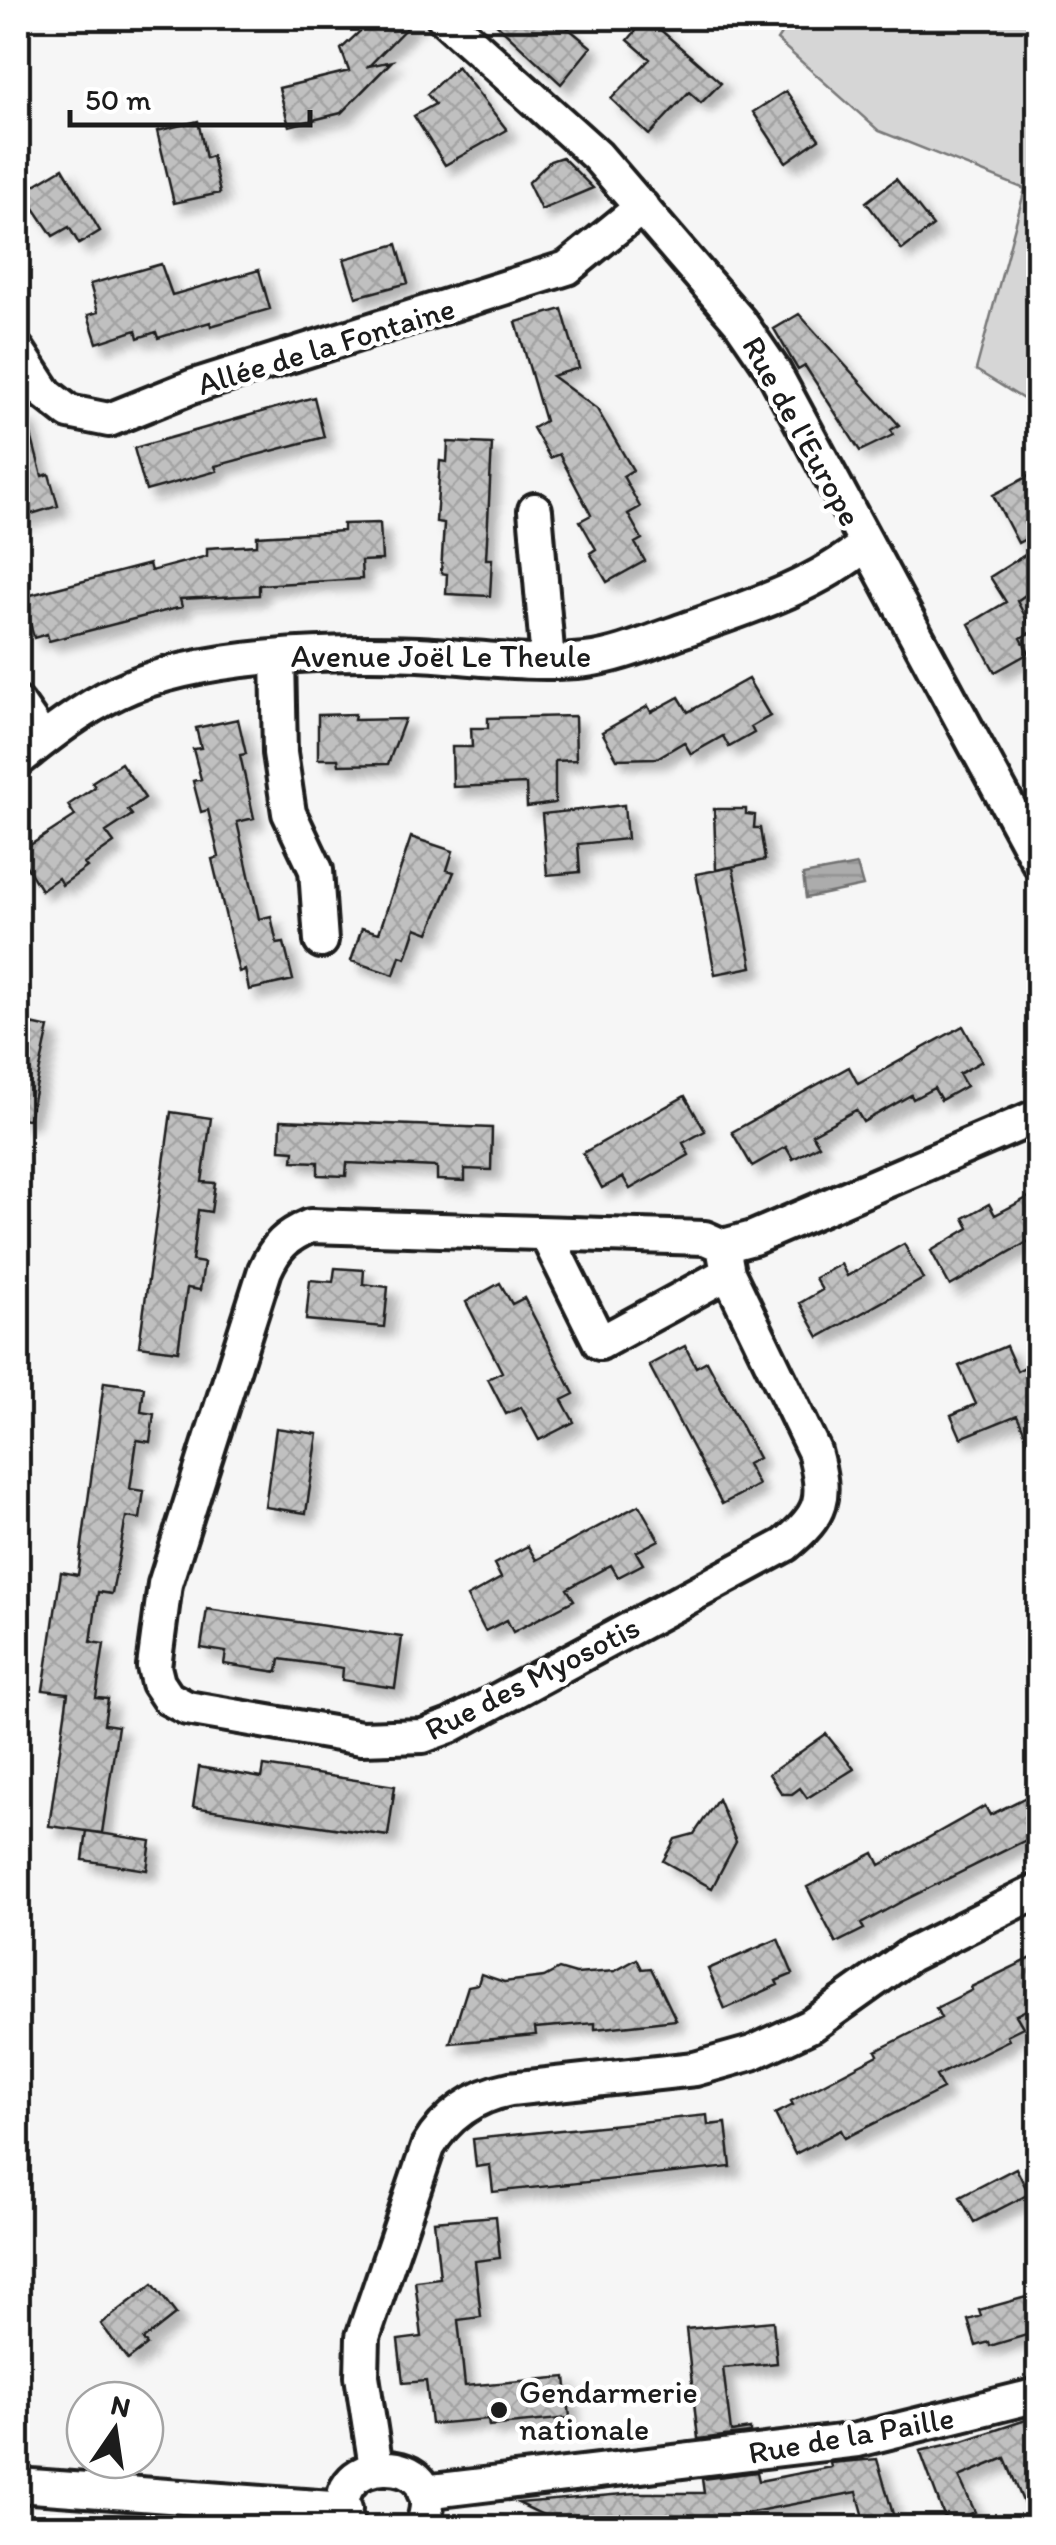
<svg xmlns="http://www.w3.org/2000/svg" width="1056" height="2545" viewBox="0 0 1056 2545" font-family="Itim,sans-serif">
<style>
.grass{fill:#d6d6d6;stroke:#797979;stroke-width:2.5}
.water{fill:url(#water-rules);stroke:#727272;stroke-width:2.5}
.building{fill:url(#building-cross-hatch);stroke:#1c1c1c;stroke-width:2.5;filter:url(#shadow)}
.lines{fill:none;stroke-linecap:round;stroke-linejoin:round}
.minor-casing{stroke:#1c1c1c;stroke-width:40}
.minor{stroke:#fff;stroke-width:32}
.poi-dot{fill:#1c1c1c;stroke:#fff;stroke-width:4}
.labels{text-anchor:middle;stroke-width:9;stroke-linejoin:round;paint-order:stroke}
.street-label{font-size:32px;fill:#1c1c1c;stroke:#fff}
.poi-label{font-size:32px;fill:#1c1c1c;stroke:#fff;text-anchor:start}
</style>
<defs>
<pattern id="water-rules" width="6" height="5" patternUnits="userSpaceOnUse" patternTransform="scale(2.5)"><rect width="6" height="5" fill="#acacac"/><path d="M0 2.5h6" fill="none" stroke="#939393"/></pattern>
<pattern id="building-cross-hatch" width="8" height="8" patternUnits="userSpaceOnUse" patternTransform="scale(2.5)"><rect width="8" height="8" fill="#c0c0c0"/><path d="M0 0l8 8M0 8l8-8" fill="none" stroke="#a4a4a4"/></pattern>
<filter id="shadow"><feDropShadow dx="9" dy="9" stdDeviation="5" flood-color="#0004"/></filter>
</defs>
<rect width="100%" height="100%" fill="#f6f6f6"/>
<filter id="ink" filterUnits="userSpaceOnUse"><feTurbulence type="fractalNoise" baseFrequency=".01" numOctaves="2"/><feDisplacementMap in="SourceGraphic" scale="20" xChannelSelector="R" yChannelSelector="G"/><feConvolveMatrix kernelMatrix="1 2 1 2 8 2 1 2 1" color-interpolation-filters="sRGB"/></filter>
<g filter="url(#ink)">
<path class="grass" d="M792,18H1038V408L976,370L1025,189L879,131L777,40Z"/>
<path class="water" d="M857,865L863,886L806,898L803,875Z"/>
<path class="building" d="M374,18H416L369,66L392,61L341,113L289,126L279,88L349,71L341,49Z
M490,18H556L591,47L561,84Z
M647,18L721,83L701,103L689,92L649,135L611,99L650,59L628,40Z
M457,66L507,130L445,165L414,116L435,104L427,94Z
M786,91L819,139L786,162L753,112Z
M198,121L206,158L212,156L220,193L174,203L157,131Z
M562,157L593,188L541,210L528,183L550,161Z
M63,168L100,231L79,244L69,227L53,236L23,192Z
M896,179L933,226L902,250L866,202Z
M397,244L408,283L356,297L344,259Z
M161,264L172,295L259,270L270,309L211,326L210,322L158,338L156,332L138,338L136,330L97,343L88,315L98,312L90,284Z
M562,309L579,368L552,376L597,409L633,470L623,476L640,507L628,514L642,539L635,543L645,561L607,582L590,553L596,549L580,521L591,515L559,454L550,458L533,428L545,421L516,322Z
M799,314L899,425L891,430L893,435L860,451L805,366L798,370L774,329Z
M314,397L324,437L215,466L217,471L146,491L134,448Z
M26,416L42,476L49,474L58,506L18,518V417Z
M448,442L492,444L486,559H492L490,596L446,594L447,574L441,573L444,523L436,522L440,461L447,462Z
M1038,471V532L1018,543L993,495Z
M380,523L382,560L361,561L362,579L259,585V595L180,599L182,607L161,612L49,641L47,634L34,638L23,597L149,564L151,571L207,556V548L257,545V536L343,531V524Z
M1028,553L1038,570V586L1017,601L1033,631L1021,638L1029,653L995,672L969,624L1006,602L990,577Z
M748,679L770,716L751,727L754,733L729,747L723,736L691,754L684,742L657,758L617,759L602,732L648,706L651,712L679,697L688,712Z
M355,714L354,720L405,719L388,764L339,765L338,759H318V715Z
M575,716L576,760L555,761V803L527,807L526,784L453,787L452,747H472L471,728H488V718Z
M238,719L246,754L240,755L254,818L237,822L259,919L271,916L277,944L284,943L293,980L249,990L245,970L239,972L212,859L219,857L208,810L201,812L193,781L201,779L193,749L201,748L196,728Z
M121,763L145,798L128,810L132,815L106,832L114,843L84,864L87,867L62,885L58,878L41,890L18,853L75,816L68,805L95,787L92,782Z
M624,805L627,839L578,844L580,872L547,875L542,814Z
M714,809H746V814L755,815L754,828H760L765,860L716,870Z
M411,837L453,851L447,870L454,872L429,933L416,928L406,958L400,956L394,975L351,961L362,928L379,933Z
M733,867L752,967L715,974L696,874Z
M18,1021L49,1028L29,1119L18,1118Z
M963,1026L982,1061L959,1074L966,1086L941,1100L934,1088L913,1099L911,1095L863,1122L856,1110L812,1134L819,1145L793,1159L786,1147L752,1166L732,1132L849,1067L858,1084Z
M685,1096L705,1131L683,1143L689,1155L630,1189L623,1177L602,1188L583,1153Z
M171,1112L211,1118L202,1182L215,1183L211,1212L198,1210L192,1261L204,1263L200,1290L187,1288L178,1351L139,1346Z
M281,1120L492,1128L491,1170L465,1169V1181L437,1180V1167L347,1163L346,1176L318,1175V1162L293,1161L294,1151L280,1150Z
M1038,1192V1236L950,1286L931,1251L969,1228L964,1218L989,1204L995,1215Z
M904,1244L923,1279L819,1337L800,1303L822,1290L815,1278L841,1264L847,1276Z
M335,1268L364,1270L363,1284L388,1287L384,1327L306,1320L310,1280L333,1282Z
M500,1283L512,1304L524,1298L574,1394L562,1400L574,1422L539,1440L521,1407L506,1414L488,1379L502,1372L466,1302Z
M685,1346L696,1367L707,1361L758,1458L747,1464L758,1485L722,1504L649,1365Z
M1006,1346L1017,1371L1038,1360V1462L1017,1415L961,1438L951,1415L976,1404L959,1366Z
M104,1382L144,1387L141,1412L154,1414L150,1442L137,1440L130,1489L144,1491L140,1519L126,1517L112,1594L98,1592L91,1642L104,1644L96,1698L108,1699L104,1724L118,1726L102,1833L49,1826L68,1693L43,1690L61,1572L78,1575Z
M276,1428L318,1434L306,1513L265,1507Z
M639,1505L659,1540L636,1552L643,1564L618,1577L611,1565L567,1589L574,1600L513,1632L507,1620L485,1631L467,1597L501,1578L494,1564L528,1546L536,1560Z
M207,1609L402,1637L395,1688L342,1680L343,1668L280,1659L278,1672L224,1664L226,1652L201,1648Z
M826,1734L854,1769L807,1798L800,1788L792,1794H782L769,1774Z
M264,1766L395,1786L388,1836L193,1807L199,1767L262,1778Z
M1038,1791V1834L899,1903L861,1924L864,1929L836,1943L807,1887L874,1853L880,1865L985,1806L990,1815Z
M718,1799L736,1842L712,1888L663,1861L675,1839L694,1834Z
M87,1831L151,1841L147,1870L83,1860Z
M778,1939L793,1974L776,1981L778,1985L725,2009L708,1969Z
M1038,1955V2004L1016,2015L1023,2027L1007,2035L1009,2040L936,2076L943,2089L845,2138L841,2130L795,2154L775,2114L793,2105L791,2101L878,2055L876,2051L941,2018L936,2008L972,1990L971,1987Z
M637,1959L642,1969L651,1968L676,2020L595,2029V2023L535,2028L536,2035L450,2043L468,1986L478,1984L481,1974L504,1982L544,1977L559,1969L576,1974L615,1971Z
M707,2115L708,2125L726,2123L731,2167L493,2192L490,2165L476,2167L473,2139Z
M1016,2168L1029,2194L974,2222L960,2197Z
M496,2216L500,2258L475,2261L481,2317L458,2320L465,2386L566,2377L570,2418L489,2426L488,2419L431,2424L426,2381L403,2383L398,2340L422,2337L415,2281L440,2278L434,2221Z
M153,2284L176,2314L143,2340L147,2345L128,2360L101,2324Z
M1026,2297L1037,2332L990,2346L989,2342L976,2346L968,2320L981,2316L979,2310Z
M773,2321L777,2363L723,2368L731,2432L750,2429V2433L698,2439L686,2329Z
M1038,2416V2528H1034L1005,2458L959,2477L975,2512L947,2524L920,2451L963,2441Z
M877,2459L897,2528H867L857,2492L694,2523L638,2522L570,2528L518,2503L635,2493H704L702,2479L757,2472L759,2481L831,2467L830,2463Z"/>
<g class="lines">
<g class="minor-casing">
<path id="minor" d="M444,18L597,156L740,322L773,370L1038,861
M18,351L46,394L69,412L109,420L191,387L567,268L642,207
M535,510L548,662
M278,657L280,753L289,813L316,870L321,941
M18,704L43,740
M18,760C49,735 82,709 118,692C198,654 331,651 419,654C474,657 530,666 586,660C619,656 650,642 681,631C744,609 814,588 866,544
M546,1234L600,1343L728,1273
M723,1246L728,1273L814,1451C827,1498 823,1514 785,1545L450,1726L423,1736L361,1738L187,1708L168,1698L158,1683L154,1667L165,1584L265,1270C276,1246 286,1236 310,1226L705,1238L723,1246L753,1238L1038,1116
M376,2467L362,2376L363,2337L428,2147C446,2116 475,2096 510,2089L695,2069L752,2053L812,2025L910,1955L1038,1891
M18,2485L345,2509
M424,2492L857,2440L1038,2395
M350,2528C310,2451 458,2445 421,2528"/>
</g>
<use href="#minor" class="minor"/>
</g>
</g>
<circle class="poi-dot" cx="499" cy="2410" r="10"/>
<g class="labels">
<g class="street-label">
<text transform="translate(326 346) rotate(-17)" y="11">Allée de la Fontaine</text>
<text transform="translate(802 431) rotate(61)" y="11">Rue de l'Europe</text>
<text x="441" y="667">Avenue Joël Le Theule</text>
<text transform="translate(532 1678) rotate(-27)" y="11">Rue des Myosotis</text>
<text transform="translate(851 2435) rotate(-10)" y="11">Rue de la Paille</text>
</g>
<g class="poi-label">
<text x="519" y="2403">Gendarmerie<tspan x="519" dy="37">nationale</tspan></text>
</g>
</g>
<rect width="1056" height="2545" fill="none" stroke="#fff" stroke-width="60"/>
<rect x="30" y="30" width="996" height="2485" fill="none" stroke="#1c1c1c" stroke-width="4" filter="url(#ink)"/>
<g transform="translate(115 2430) rotate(13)"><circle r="48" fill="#ffffff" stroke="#a4a4a4" stroke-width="2.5"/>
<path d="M0-8L18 38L0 25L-18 38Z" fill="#1c1c1c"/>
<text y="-15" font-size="28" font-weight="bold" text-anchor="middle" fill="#1c1c1c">N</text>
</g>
<path d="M70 110v15h240v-15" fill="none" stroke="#1c1c1c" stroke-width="5"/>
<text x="85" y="110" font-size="30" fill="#1c1c1c" stroke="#ffffff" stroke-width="8" paint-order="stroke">50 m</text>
</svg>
